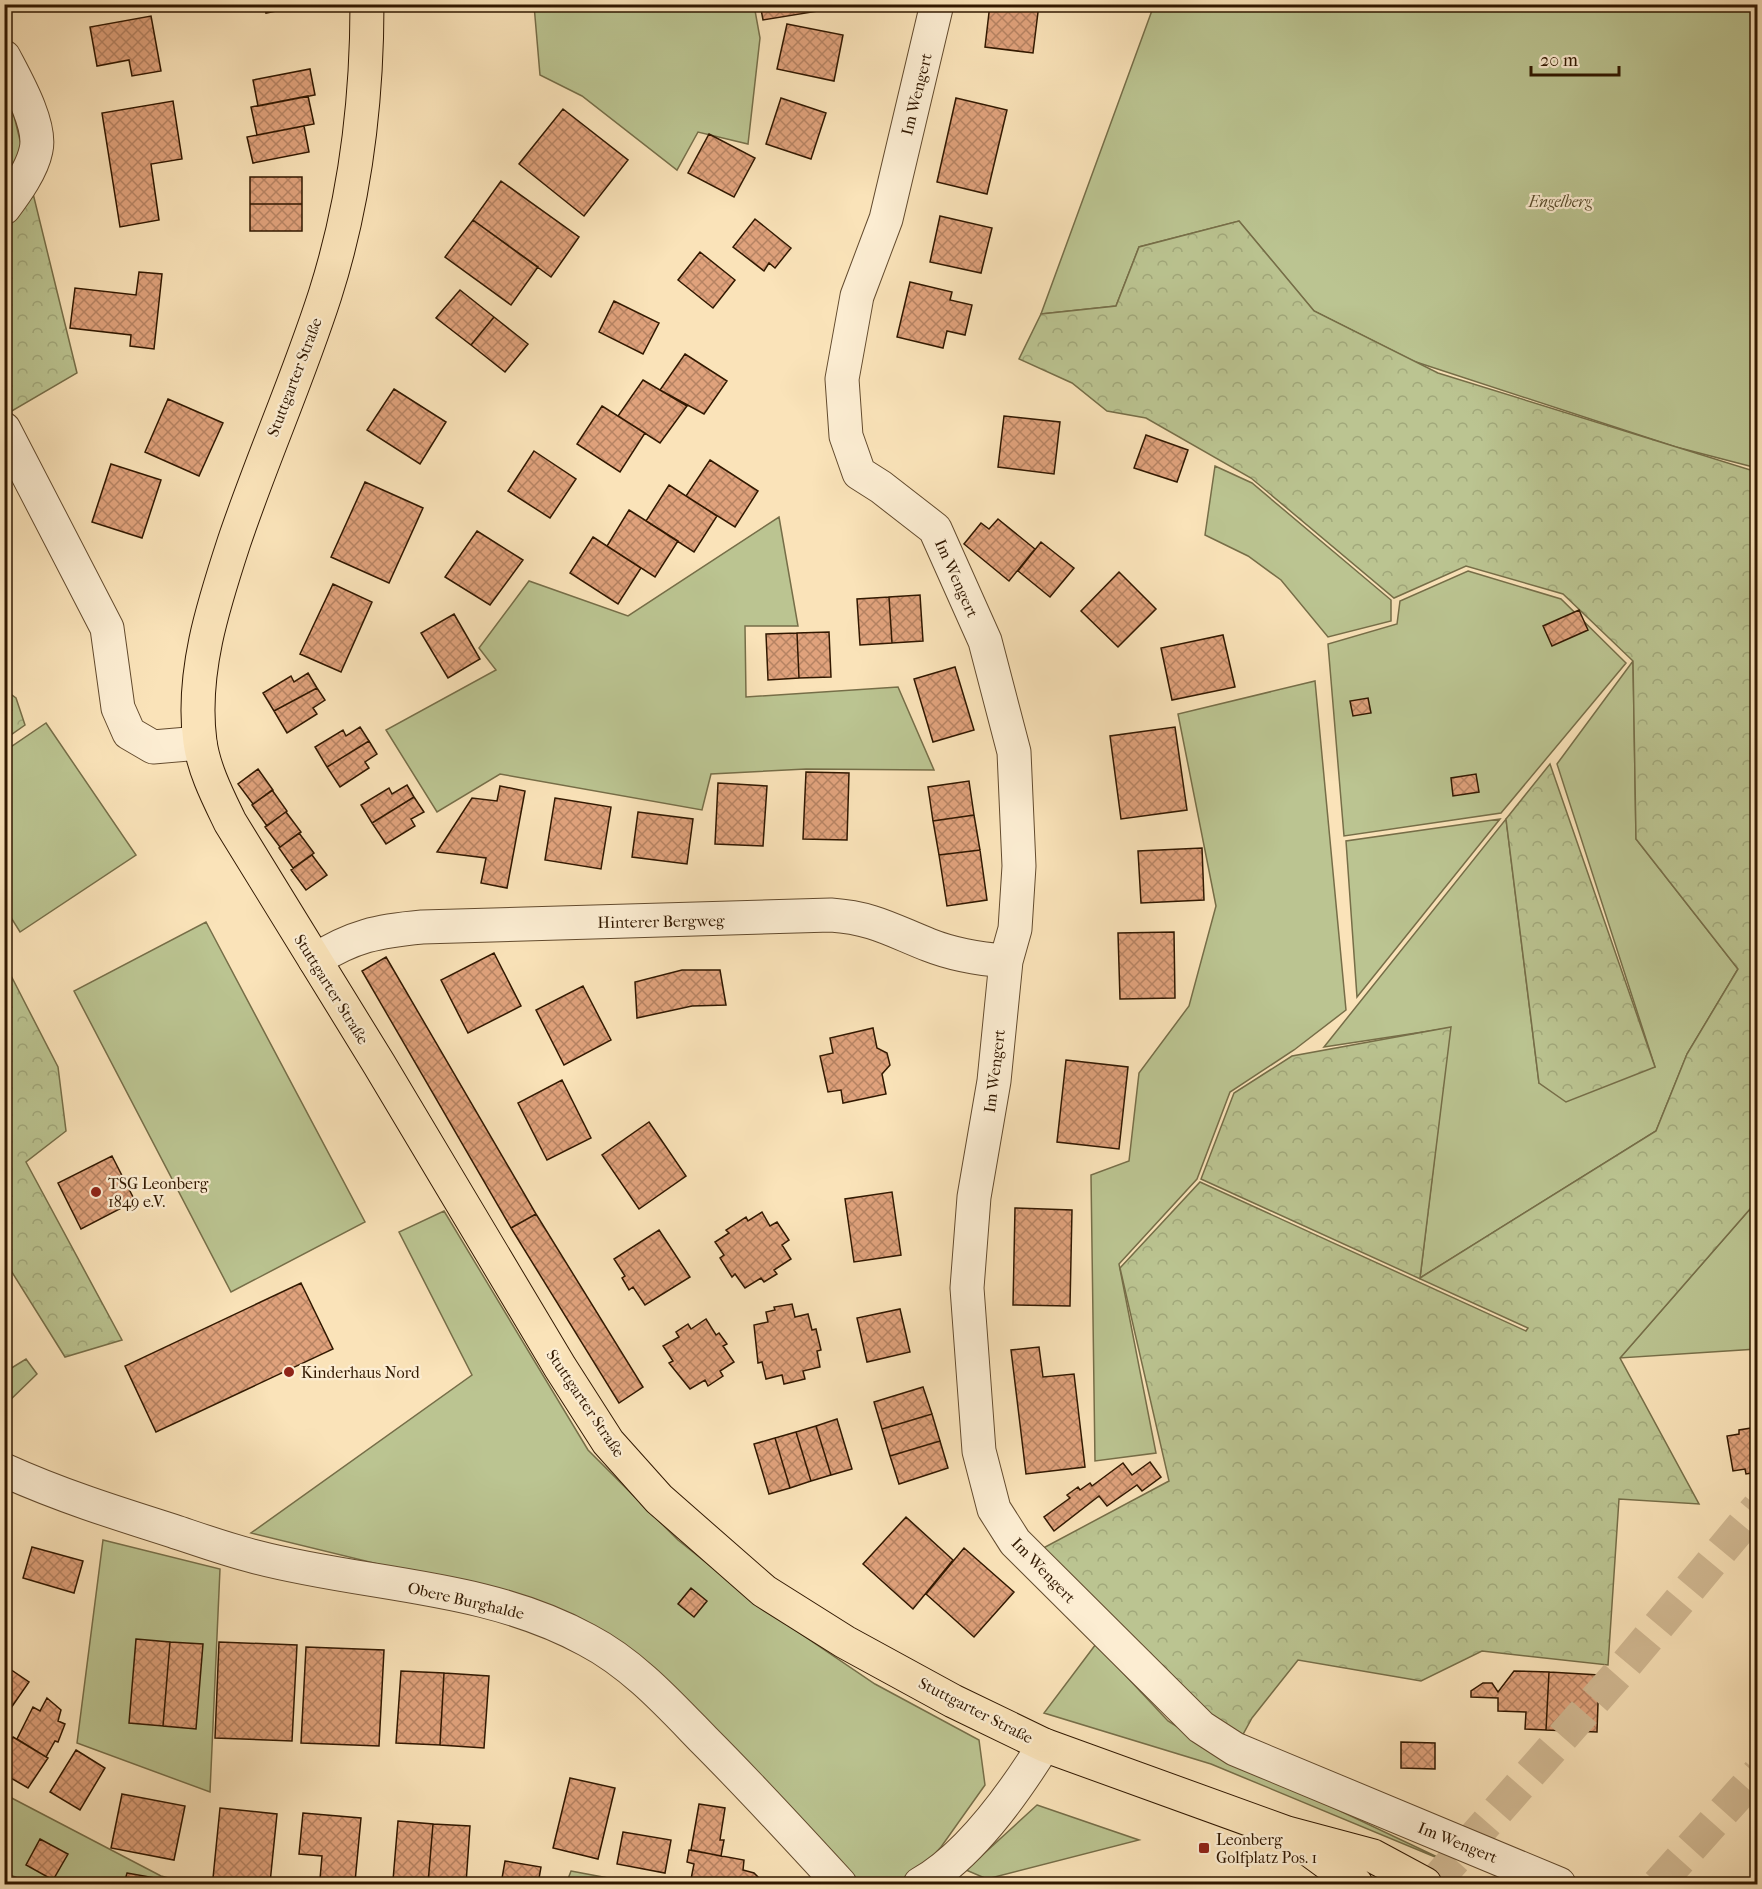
<svg xmlns="http://www.w3.org/2000/svg" width="1762" height="1889" viewBox="0 0 1762 1889" font-family="'IM FELL French Canon',serif">
<style>
.green{fill:#bbc491;stroke:#766e48;stroke-width:1.5}
.forest{fill:url(#forest-crowns);stroke:#766e48;stroke-width:1.5}
.building{fill:url(#building-cross-hatch);stroke:#311800;stroke-width:1.5}
.lines{fill:none;stroke-linecap:round;stroke-linejoin:round}
.highway-tunnel{stroke:#d2ba94;stroke-width:33;stroke-dasharray:33 16;stroke-linecap:butt}
.minor-casing{stroke:#634b2e;stroke-width:35}
.major-casing{stroke:#311800;stroke-width:35}
.minor{stroke:#fcedd2;stroke-width:33}
.major{stroke:#fae3b9;stroke-width:33}
.poi-dot{fill:#8f2418;stroke:#fcedd2;stroke-width:2}
.labels{text-anchor:middle;stroke-width:4.5;stroke-linejoin:round;paint-order:stroke}
.street-label{font-size:16px;fill:#311800;stroke:#fcedd2}
.park-label{font-size:16px;font-style:italic;fill:#5a4c2c;stroke:#fcedd2}
.poi-label{font-size:16px;fill:#311800;stroke:#fcedd2;text-anchor:start}
</style>
<defs>
<pattern id="forest-crowns" width="20" height="18" patternUnits="userSpaceOnUse" patternTransform="scale(1.5)"><rect width="20" height="18" fill="#bbc491"/><path d="M2 6a3 3 0 1 1 6 0M12 15a3 3 0 1 1 6 0" fill="none" stroke="#a1a87b"/></pattern>
<pattern id="building-cross-hatch" width="8" height="8" patternUnits="userSpaceOnUse" patternTransform="scale(1.5)"><rect width="8" height="8" fill="#e0a27c"/><path d="M0 0l8 8M0 8l8-8" fill="none" stroke="#b68363"/></pattern>
</defs>
<rect width="100%" height="100%" fill="#fae3b9"/>
<filter id="stains"><feTurbulence type="fractalNoise" baseFrequency=".00333" numOctaves="4"/><feColorMatrix values="0 0 0 0 .2 0 0 0 0 .09 0 0 0 0 .02 0 0 0 .5 -.17"/></filter>
<radialGradient id="worn" r=".72"><stop offset=".6" stop-color="#630" stop-opacity="0"/><stop offset="1" stop-color="#630" stop-opacity=".3"/></radialGradient>
<path class="green" d="M534,5H754L760,38L748,144L698,132L677,170L582,96L540,75Z
M1154,5H1757V468L1676,447L1413,361L1314,311L1239,221L1139,247L1116,306L1041,314Z
M1215,466L1252,483L1391,600V621L1328,637L1281,580L1248,556L1205,535Z
M779,517L798,626H745L746,697L898,687L934,770L806,769L711,774L702,810L500,774L437,812L386,730L496,670L479,648L529,581L628,616Z
M1468,571L1561,599L1626,663L1501,813L1344,836L1328,644L1397,624L1400,601Z
M1633,661L1636,839L1738,969L1687,1054L1656,1131L1420,1278L1450,1028L1324,1047L1506,819L1539,1083L1655,1067L1557,764Z
M1315,681L1346,1010L1294,1050L1230,1092L1197,1179L1119,1264L1156,1453L1095,1461L1091,1175L1129,1161L1139,1073L1189,1006L1216,906L1178,714Z
M46,723L136,855L20,932L5,908V751Z
M1500,819L1357,997L1346,841Z
M206,922L365,1222L231,1292L74,991Z
M1757,1201V1349L1620,1358Z
M444,1211L588,1450L678,1540L764,1609L875,1684L979,1740L985,1785L941,1847L907,1884H854L696,1719L513,1597L251,1533L472,1375L399,1232Z
M26,1359L37,1374L8,1402L5,1398V1372Z
M103,1540L220,1569L210,1792L77,1743Z
M1096,1644L1168,1721L1220,1754L1452,1864L1211,1764L1044,1713Z
M4,1794L161,1876L192,1884H33L5,1873Z
M1037,1805L1139,1840L987,1879L966,1870Z
M571,1871L640,1884H566Z"/>
<path class="forest" d="M4,75L77,373L5,415H4Z
M1239,221L1314,311L1438,373L1757,472V1201L1620,1358L1699,1504L1619,1499L1608,1665L1482,1651L1421,1681L1298,1660L1252,1718L1235,1749L1034,1553L1169,1481L1120,1268L1200,1182L1526,1331L1528,1328L1201,1179L1234,1093L1292,1056L1451,1027L1420,1278L1656,1131L1687,1054L1738,969L1636,839L1633,661L1563,594L1466,566L1394,598L1251,478L1146,418L1107,411L1072,383L1019,359L1041,314L1116,306L1139,247Z
M5,690L16,698L25,725L5,739Z
M1550,764L1655,1067L1566,1102L1539,1083L1506,819Z
M5,964L58,1067L66,1131L26,1162L122,1340L65,1357L5,1261Z"/>
<path class="building" d="M264,4H310L266,13Z
M760,4H842L843,7L763,20Z
M990,4H1039L1033,53L985,47Z
M151,16L161,71L132,76L129,60L97,66L90,27Z
M787,24L843,35L834,81L777,69Z
M310,69L315,95L258,106L253,80Z
M308,96L314,124L257,135L251,107Z
M781,98L826,113L811,159L766,144Z
M956,98L1007,110L987,194L937,182Z
M173,101L182,159L151,164L159,220L120,227L102,113Z
M563,109L628,160L584,216L519,164Z
M304,126L309,152L253,163L247,137Z
M709,134L755,158L734,197L688,173Z
M250,177H302V204H250Z
M501,181L579,237L551,277L473,220Z
M250,204H302V231H250Z
M940,216L992,228L981,273L930,262Z
M755,219L791,248L775,268L769,263L764,271L733,247Z
M473,220L538,267L511,305L445,257Z
M700,252L735,280L713,308L678,280Z
M139,272L162,274L154,349L130,346L131,335L70,328L75,288L136,295Z
M910,282L952,292L950,300L972,305L965,335L947,331L943,348L897,337Z
M460,290L494,317L471,345L436,318Z
M614,301L659,323L643,354L599,332Z
M494,317L528,344L505,372L471,345Z
M685,354L727,381L704,414L660,390Z
M643,380L687,406L660,443L618,416Z
M394,389L446,422L420,464L367,430Z
M168,399L223,423L199,476L145,452Z
M602,406L645,433L620,472L577,444Z
M1004,416L1060,422L1054,474L998,467Z
M1146,435L1188,450L1177,482L1134,468Z
M534,451L576,479L550,518L508,491Z
M710,460L758,491L735,527L686,496Z
M111,464L161,480L142,538L92,522Z
M365,482L423,508L389,583L331,557Z
M669,485L717,516L694,552L646,521Z
M629,510L678,541L655,577L607,546Z
M998,519L1035,549L1009,581L964,544L981,523L989,529Z
M477,531L523,560L490,605L445,577Z
M593,537L641,568L618,604L570,573Z
M1041,542L1074,568L1050,597L1018,571Z
M1119,572L1156,609L1118,647L1081,611Z
M333,584L372,602L341,672L300,654Z
M920,595L923,641L892,643L889,597Z
M889,597L892,643L860,645L857,599Z
M1579,610L1588,630L1552,646L1543,626Z
M454,614L480,659L448,678L421,633Z
M829,632L831,677L799,678L797,633Z
M797,633L799,678L768,680L766,634Z
M1223,635L1235,687L1172,700L1161,648Z
M955,667L974,730L933,742L914,679Z
M308,673L317,688L274,711L263,693L291,676L294,682Z
M317,688L325,700L313,708L317,714L287,733L274,711Z
M1368,698L1371,713L1353,716L1350,701Z
M360,727L369,741L327,767L315,747L343,730L346,736Z
M1175,727L1187,810L1121,819L1110,736Z
M369,741L377,754L365,762L369,768L340,787L327,767Z
M258,769L273,790L253,804L238,784Z
M806,772L849,773L847,840L803,839Z
M1476,774L1479,792L1453,796L1451,778Z
M969,781L974,815L933,821L928,787Z
M718,783L767,786L763,846L715,844Z
M407,785L414,797L372,823L361,805L389,788L392,794Z
M500,786L525,791L507,888L481,883L486,858L437,852L472,798L497,801Z
M272,790L287,811L267,826L252,805Z
M414,797L424,812L411,819L415,826L386,844L372,823Z
M555,798L611,807L601,869L545,860Z
M286,812L301,832L280,847L265,827Z
M638,812L693,819L687,864L632,857Z
M974,815L980,850L939,855L933,821Z
M299,833L314,853L293,868L279,848Z
M1202,848L1204,900L1141,903L1138,851Z
M980,850L987,900L947,906L939,855Z
M312,855L327,875L306,890L291,870Z
M1174,932L1175,998L1120,999L1118,933Z
M494,953L521,1006L468,1033L441,980Z
M386,957L536,1214L511,1228L362,971Z
M682,970H720L726,1005L692,1006L637,1018L635,982Z
M583,986L611,1040L564,1065L536,1010Z
M873,1028L877,1048L887,1053L890,1065L882,1074L886,1094L843,1103L841,1090L828,1092L820,1056L833,1053L830,1038Z
M1066,1060L1128,1067L1119,1149L1057,1142Z
M562,1080L591,1138L547,1160L518,1103Z
M649,1122L686,1176L639,1209L602,1155Z
M112,1156L135,1201L81,1229L58,1183Z
M892,1192L901,1255L854,1262L845,1199Z
M1015,1208L1072,1210L1070,1306L1013,1305Z
M762,1212L770,1226L777,1222L789,1240L782,1245L791,1259L774,1270L777,1274L764,1282L761,1278L745,1288L735,1274L732,1277L720,1258L724,1255L715,1242L729,1233L726,1230L746,1217L748,1221Z
M536,1214L643,1387L619,1403L511,1228Z
M659,1230L690,1277L645,1305L633,1287L629,1290L622,1278L625,1276L614,1259Z
M301,1283L333,1349L156,1432L125,1366Z
M792,1304L795,1317L808,1314L812,1330L816,1329L821,1350L817,1351L820,1367L803,1371L805,1379L784,1384L782,1375L766,1379L762,1362L758,1363L754,1325L768,1322L766,1312L775,1310L774,1307Z
M900,1309L910,1352L867,1362L857,1318Z
M706,1319L716,1335L719,1333L727,1344L723,1346L734,1362L720,1371L723,1376L708,1386L705,1380L690,1389L669,1363L673,1361L663,1346L679,1337L676,1332L688,1324L691,1329Z
M1039,1347L1043,1377L1074,1374L1085,1467L1026,1474L1011,1350Z
M923,1387L932,1414L882,1429L874,1402Z
M932,1414L940,1441L890,1456L882,1429Z
M837,1419L852,1469L831,1475L816,1426Z
M816,1426L831,1475L811,1481L796,1432Z
M1758,1427V1472L1746,1474L1745,1469L1733,1471L1727,1436L1739,1434V1430Z
M796,1432L811,1481L790,1488L775,1438Z
M775,1438L790,1488L769,1494L754,1444Z
M940,1441L948,1468L899,1484L890,1456Z
M1150,1462L1161,1477L1142,1491L1137,1485L1107,1506L1099,1496L1054,1531L1044,1517L1070,1498L1067,1495L1078,1487L1080,1490L1090,1483L1092,1486L1123,1463L1132,1475Z
M906,1517L953,1560L913,1609L863,1564Z
M32,1547L83,1561L74,1593L23,1578Z
M964,1548L1014,1592L974,1637L926,1594Z
M691,1588L707,1601L694,1617L678,1604Z
M136,1639L170,1642L163,1726L129,1723Z
M170,1642L203,1644L196,1729L163,1726Z
M219,1642L297,1645L292,1741L215,1738Z
M306,1647L384,1650L379,1746L301,1743Z
M4,1665L29,1682L4,1718Z
M401,1671L444,1673L440,1745L396,1743Z
M1514,1671L1549,1672L1546,1730L1525,1729L1526,1712L1498,1711V1698L1471,1697V1691L1483,1683H1492L1498,1692Z
M1549,1672L1599,1675L1597,1732L1546,1730Z
M444,1673L489,1676L484,1748L440,1745Z
M47,1698L61,1710L58,1721L65,1724L58,1742L55,1741L46,1757L17,1739L33,1707L40,1711Z
M13,1737L48,1758L28,1788L4,1774V1753Z
M1401,1742L1435,1743V1769L1401,1768Z
M76,1750L105,1768L80,1810L50,1792Z
M570,1778L615,1788L598,1859L553,1848Z
M122,1794L185,1806L174,1860L111,1848Z
M699,1804L725,1808L720,1840H724L721,1856L691,1850Z
M220,1808L277,1814L270,1883L213,1878Z
M303,1813L361,1818L355,1882L320,1879L322,1856L299,1854Z
M398,1821L433,1824L428,1884L393,1880Z
M433,1824L470,1826L466,1884H428Z
M623,1832L671,1840L665,1873L617,1864Z
M40,1839L68,1854L53,1880L26,1865Z
M689,1850L744,1860L743,1870L754,1873L765,1884H690L694,1864L687,1862Z
M505,1861L541,1867L538,1884H501Z
M127,1873L161,1879L160,1884H124Z"/>
<g class="lines">
<path class="highway-tunnel" d="M1433,1884L1617,1675L1758,1507
M1658,1884L1758,1773"/>
<g class="minor-casing">
<path id="minor" d="M937,4L886,219L857,296L842,379L846,436L859,473L881,487L935,529L985,641L1014,752L1019,866L1015,929L1006,961L994,1081L974,1197L967,1288L979,1451L994,1509L1015,1542L1201,1727L1235,1749L1559,1884
M4,57C16,80 42,125 36,150C32,170 16,192 4,208
M4,429L107,628L118,708L129,733L153,747L200,743
M315,960C353,936 378,931 422,927L831,915C873,918 891,930 929,945C954,955 980,959 1006,961
M4,1470C59,1495 116,1513 173,1531C200,1540 228,1550 256,1557C366,1586 485,1584 587,1640C633,1664 669,1704 704,1740C751,1787 796,1836 840,1884
M920,1884C970,1856 1014,1793 1044,1745"/>
</g>
<g class="major-casing">
<path id="major" d="M367,4C367,103 355,201 325,295C298,379 262,459 234,542C213,606 191,674 200,742C204,770 218,797 230,822L379,1064L560,1367L608,1442L659,1499L764,1591L845,1642L953,1701L1044,1745L1287,1833L1373,1856L1425,1884
M1300,1843L1356,1884"/>
</g>
<use href="#minor" class="minor"/>
<use href="#major" class="major"/>
</g>
<g class="poi-dot">
<circle cx="96" cy="1192" r="6"/>
<circle cx="289" cy="1372" r="6"/>
<rect x="1198" y="1842" width="12" height="12" rx="3"/>
</g>
<g class="labels">
<g class="street-label">
<text transform="translate(916 94) rotate(-76)" y="6">Im Wengert</text>
<text transform="translate(294 377) rotate(-69)" y="6">Stuttgarter Straße</text>
<text transform="translate(957 578) rotate(66)" y="6">Im Wengert</text>
<text transform="translate(661 921) rotate(-1)" y="6">Hinterer Bergweg</text>
<text transform="translate(332 989) rotate(58)" y="6">Stuttgarter Straße</text>
<text transform="translate(994 1071) rotate(-83)" y="6">Im Wengert</text>
<text transform="translate(586 1403) rotate(56)" y="6">Stuttgarter Straße</text>
<text transform="translate(1044 1570) rotate(46)" y="6">Im Wengert</text>
<text transform="translate(466 1600) rotate(13)" y="6">Obere Burghalde</text>
<text transform="translate(976 1710) rotate(27)" y="6">Stuttgarter Straße</text>
<text transform="translate(1458 1842) rotate(22)" y="6">Im Wengert</text>
</g>
<g class="park-label">
<text x="1560" y="207">Engelberg</text>
</g>
<g class="poi-label">
<text x="108" y="1189">TSG Leonberg<tspan x="108" dy="18">1849 e.V.</tspan></text>
<text x="301" y="1378">Kinderhaus Nord</text>
<text x="1216" y="1845">Leonberg<tspan x="1216" dy="18">Golfplatz Pos. 1</tspan></text>
</g>
</g>
<rect width="1762" height="1889" fill="none" stroke="#fae3b9" stroke-width="24"/>
<rect x="6" y="6" width="1750" height="1877" fill="none" stroke="#311800" stroke-width="3"/>
<rect x="12" y="12" width="1738" height="1865" fill="none" stroke="#311800" stroke-width="1.5"/>
<path d="M1531 66v9h88v-9" fill="none" stroke="#311800" stroke-width="3"/>
<text x="1540" y="66" font-size="18" fill="#311800" stroke="#fcedd2" stroke-width="4.5" paint-order="stroke">20 m</text>
<rect width="100%" height="100%" filter="url(#stains)"/>
<rect width="100%" height="100%" fill="url(#worn)"/>
</svg>
